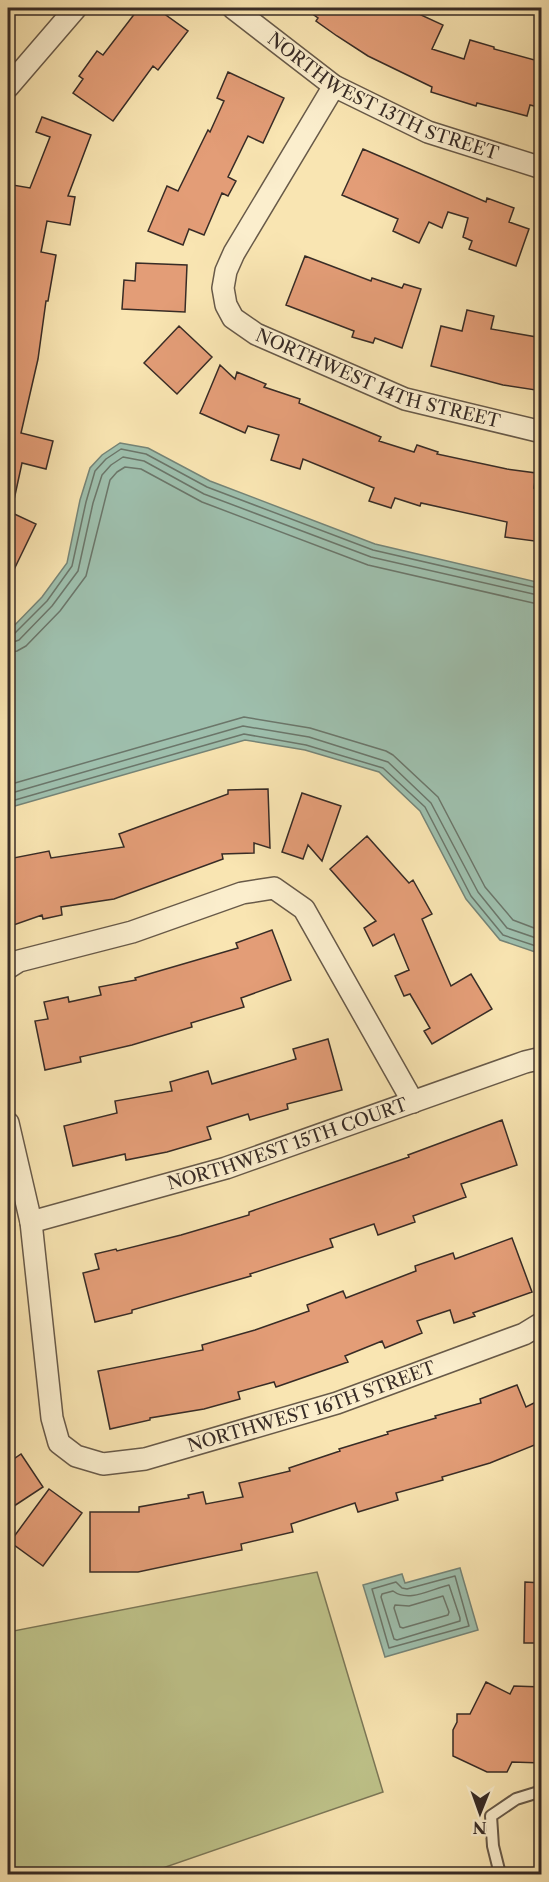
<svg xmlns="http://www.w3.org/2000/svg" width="549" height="1882" viewBox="0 0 549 1882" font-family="'Libre Caslon Text',serif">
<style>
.green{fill:#bfc48b;stroke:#7c7858;stroke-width:1.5}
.water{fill:#9ebfad;stroke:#758477;stroke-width:1.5}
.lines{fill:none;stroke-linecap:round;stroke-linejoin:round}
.shore{stroke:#6b766a;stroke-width:1.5}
.building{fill:#e39d77;stroke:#382c26;stroke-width:1.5}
.lane-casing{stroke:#685a49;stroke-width:14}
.street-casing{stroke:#685a49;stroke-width:24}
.lane{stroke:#fbeecd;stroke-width:10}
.street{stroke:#fbeecd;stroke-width:21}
.labels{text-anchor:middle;stroke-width:4.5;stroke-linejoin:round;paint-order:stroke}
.street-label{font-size:18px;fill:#382c26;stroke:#fbeecd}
</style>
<rect width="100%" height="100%" fill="#f9e5b2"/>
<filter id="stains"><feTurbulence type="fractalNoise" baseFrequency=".00333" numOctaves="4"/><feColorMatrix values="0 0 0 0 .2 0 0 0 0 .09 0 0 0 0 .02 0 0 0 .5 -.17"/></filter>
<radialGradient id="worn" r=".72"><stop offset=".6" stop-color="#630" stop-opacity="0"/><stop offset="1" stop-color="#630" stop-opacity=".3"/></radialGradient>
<path class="green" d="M317,1572L383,1792L154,1871V1874H8V1632Z"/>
<path class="water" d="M120,443L148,448L210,481L375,544L541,583V954L500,940L466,899L420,811L379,772L305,750L245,740L8,808V632L42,597L67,563L80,500L90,468L102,455Z
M460,1568L478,1630L385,1657L363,1585L402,1574L405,1583Z"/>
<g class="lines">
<path class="shore" d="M8,636L14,634L47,601L72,566L86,502L95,471L106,459L121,449L146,454L207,487L373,550L542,589
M8,644L19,640L52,606L78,571L93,503L102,475L111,465L123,457L144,461L204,494L371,557L542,596
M8,653L17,651L26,646L60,611L86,576L110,480L117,472L125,467L141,469L202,502L368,565L542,605
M8,785L244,717L310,728L386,751L393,755L438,797L485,887L513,920L542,931
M8,794L243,726L309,737L388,762L431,803L478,892L507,928L542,940
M8,802L244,734L306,745L383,768L425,807L471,896L503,935L542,948
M455,1576L469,1626L389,1648L372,1589L396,1582L402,1588L407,1589Z
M449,1585L460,1618V1621L397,1640L394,1639L381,1597L382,1594L393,1591C409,1603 431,1589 449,1585Z
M443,1596L449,1612L448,1615L403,1628L400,1627L394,1608L395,1605L409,1606Z"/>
</g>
<path class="building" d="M139,8H156L188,31L158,70L153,66L113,121L73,93L83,79L79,76L97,51L103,55Z
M304,8H406L443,25L432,49L464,59L470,40L494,47V49L542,62V108L530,105L527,116L477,103L476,106L431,92L432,87L368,56L337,36L316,21L318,18Z
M228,72L284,98L263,143L248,136L228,177L236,181L228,196L222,193L204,235L189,229L183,245L148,231L167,186L178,191L208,130L210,132L224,101L217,98Z
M42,117L91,135L68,196L75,197L70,225L47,221L41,252L56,255L48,301H46L38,359L21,433L53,441L46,469L22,463L14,500L8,499V215L13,185L30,188L50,137L36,132Z
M363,149L486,202L487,198L514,208L509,222L529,229L516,266L469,249L472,241L463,237L468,218L448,212L442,228L429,222L419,243L393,231L398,219L342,195Z
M305,256L371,281L372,278L402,288L404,284L421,289L402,348L375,338L373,343L352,337L354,331L286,305Z
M136,263L187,265L185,312L122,309L124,280L135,281Z
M467,310L494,316L491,329L542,338V391L503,385L431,366L441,326L462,331Z
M179,326L212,357L177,394L144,363Z
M220,365L235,379L237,372L266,384L264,387L300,399L299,403L381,437L379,441L414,452L417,445L438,452L437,454L507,469L536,473L534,488L542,489V542L505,537L507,522L421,503L420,506L395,498L391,508L369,501L374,488L303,459L300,469L271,460L279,435L248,426L245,433L200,413Z
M8,511L36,524L8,582Z
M268,789L270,848L254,843V853L222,854L223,859L114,899L61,907L62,915L43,919L42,915L8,927V859L49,851L51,858L124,847L119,834L228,794V790Z
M302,793L341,806L322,861L308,845L303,859L282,852Z
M367,836L409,883L413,880L432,914L422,919L451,986L471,974L492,1009L432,1044L424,1031L430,1028L410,994L404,996L395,976L409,970L394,934L373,946L364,928L376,921L330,869Z
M272,930L291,980L241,998L244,1007L191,1023L192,1027L132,1045L80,1057L81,1062L45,1070L35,1021L48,1019L44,1002L68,997L69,1002L101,995L99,987L136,980L135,978L238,948L236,943Z
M328,1039L342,1090L287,1104L288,1109L250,1120L248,1114L207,1127L211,1139L167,1152L126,1160L125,1154L73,1166L64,1126L117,1113L115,1101L172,1091L170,1082L208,1071L212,1084L296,1059L293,1049Z
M502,1120L517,1165L461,1184L466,1197L413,1216L415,1222L378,1235L374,1224L330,1239L333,1247L250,1274L251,1276L132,1310V1313L95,1322L83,1273L99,1269L95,1254L116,1249L117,1251L181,1235L249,1215V1212L409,1157L408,1155Z
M512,1238L532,1292L473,1313L475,1316L454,1323L450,1310L417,1321L422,1333L385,1348L382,1341L345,1356L348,1362L276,1387L274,1382L238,1392L240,1399L204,1409L150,1418V1420L110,1429L98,1371L203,1350L202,1345L255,1330L309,1311L307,1305L343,1291L346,1298L416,1271L415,1266L453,1253L455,1259Z
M517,1385L526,1407L542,1399V1442L490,1463L442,1477L443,1480L396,1493L398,1500L358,1512L355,1503L291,1524L293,1532L241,1544L242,1550L138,1572H90V1512H139V1507L189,1498L188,1495L203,1492L206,1504L243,1497L239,1483L290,1471L289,1468L340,1451L339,1449L388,1434L387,1432L436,1418L435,1416L481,1403L480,1399Z
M21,1454L43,1487L8,1510V1463Z
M49,1489L82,1513L43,1566L10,1542Z
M525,1582L542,1583V1643H524Z
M486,1682L510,1694L514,1686L542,1687V1763L512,1762L507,1772H487L453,1756V1730L457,1722V1714H470Z"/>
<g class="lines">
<g class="lane-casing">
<path id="lane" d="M500,1874L493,1846L491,1816L516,1799L542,1791"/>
</g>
<g class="street-casing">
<g id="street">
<path id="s1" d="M233,8L334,86L428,132L542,168"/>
<path id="s2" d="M334,86L234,253L226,271L223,288L226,305L233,318L256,334L405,399L542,432"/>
<path d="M8,87L76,8"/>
<path d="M8,968L19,961L132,932L242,893L274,888L304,909L413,1102"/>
<path id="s3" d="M8,1123L31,1222L52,1418L59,1443L76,1456L103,1464L145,1459L337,1403L524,1334L542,1323"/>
<path id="s4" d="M31,1222L226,1168L525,1062L542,1058"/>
</g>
</g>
<use href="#lane" class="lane"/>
<use href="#street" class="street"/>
</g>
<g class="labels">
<g class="street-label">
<text dy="6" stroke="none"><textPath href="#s1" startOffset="176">NORTHWEST 13TH STREET</textPath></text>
<text dy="6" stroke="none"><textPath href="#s2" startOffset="422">NORTHWEST 14TH STREET</textPath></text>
<text dy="6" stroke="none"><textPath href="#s4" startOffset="268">NORTHWEST 15TH COURT</textPath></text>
<text dy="6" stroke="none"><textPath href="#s3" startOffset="591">NORTHWEST 16TH STREET</textPath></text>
</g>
</g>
<rect width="549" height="1882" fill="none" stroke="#f9e5b2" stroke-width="30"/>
<rect x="9" y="9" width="531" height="1864" fill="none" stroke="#382c26" stroke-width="3"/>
<rect x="15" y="15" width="519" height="1852" fill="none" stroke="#382c26" stroke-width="1.5"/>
<g transform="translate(480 1813) rotate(181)" stroke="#fbeecd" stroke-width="4.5" paint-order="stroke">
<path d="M0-4.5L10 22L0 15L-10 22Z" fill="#382c26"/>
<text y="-9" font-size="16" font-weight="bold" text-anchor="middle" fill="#382c26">N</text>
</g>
<rect width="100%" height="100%" filter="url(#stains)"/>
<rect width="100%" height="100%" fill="url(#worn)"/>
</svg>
